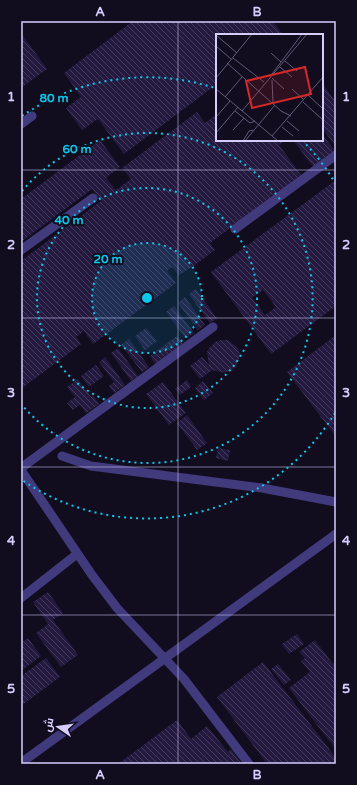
<svg xmlns="http://www.w3.org/2000/svg" width="357" height="785" viewBox="0 0 357 785" font-family="'Varela Round',Cairo,sans-serif">
<style>
.building{fill:url(#building-back-hatch);fill-rule:evenodd}
.lines{fill:none;stroke-linecap:round;stroke-linejoin:round}
.lane{stroke:#413a7c;stroke-width:9}
.grid{fill:none;stroke:#d6cdfd;stroke-width:1;stroke-opacity:0.55}
.ring{fill:none;stroke:#0ac7ec;stroke-width:2;stroke-dasharray:2 4}
.inset-road{fill:none;stroke:#605a78;stroke-width:1}
.view{fill:#d62828;fill-opacity:0.15;stroke:#d62828;stroke-width:2}
.inset-edge{fill:none;stroke:#d6cdfd;stroke-width:2}
.centre{fill:#0ac7ec;stroke:#110d1f;stroke-width:2}
.ring-label{font-size:12px;text-anchor:middle;font-weight:bold;fill:#0ac7ec;stroke:#110d1f;stroke-width:4;stroke-linejoin:round;paint-order:stroke}
.neatline{fill:none;stroke:#d6cdfd;stroke-width:1.5}
.grid-label{font-size:13px;text-anchor:middle;font-weight:bold;fill:#d6cdfd}
</style>
<defs>
<pattern id="building-back-hatch" width="6" height="6" patternUnits="userSpaceOnUse"><rect width="6" height="6" fill="#241a3f"/><path d="M-1 5l2 2M0 0l6 6M5-1l2 2" fill="none" stroke="#433a5c"/></pattern>
</defs>
<rect width="100%" height="100%" fill="#110d1f"/>
<path class="building" d="M133,21H273L283,35H217V84L124,154L98,119L82,130L66,108L81,97L64,73Z
M21,33L47,69L21,88Z
M322,83L336,102V147L322,128Z
M197,112L205,123L217,114V140H286L279,145L301,175L210,243L215,250L195,265L179,275L172,267L167,271L176,283L93,344L84,331L76,337L81,344L21,389V261L101,201L92,189L21,242V199L100,140L120,167L106,178L116,190L131,179L122,168Z
M322,134L335,151L313,167L293,140H322Z
M336,180V306L271,354L211,272ZM263,290L276,307L265,315L252,298Z
M196,289L217,318L210,323L189,294Z
M185,297L205,325L198,330L178,303Z
M174,306L194,333L186,339L166,312Z
M146,328L157,341L145,350L135,336Z
M336,335V437L287,372Z
M177,336L183,344L155,364L150,356Z
M129,339L149,367L142,372L121,345Z
M221,340H228L238,348L240,355L236,367L225,373L212,370L200,379L190,366L202,357L209,365L207,352L210,347L215,342Z
M118,348L138,376L131,381L111,353Z
M105,357L125,385L114,393L109,386L114,382L99,362Z
M96,365L104,376L89,387L81,376Z
M78,379L91,397L93,395L99,404L86,413L80,405L73,410L67,403L75,397L67,387Z
M187,380L191,387L180,395L175,389Z
M203,381L213,393L204,400L195,388Z
M163,382L186,413L169,425L146,394Z
M187,415L207,443L197,450L177,423Z
M218,448L230,450L228,461L216,458Z
M48,592L63,613L53,620L78,655L61,667L36,633L48,624L33,602Z
M297,634L304,644L289,654L282,644Z
M28,638L41,656L21,671V643Z
M315,640L333,664L336,661V750L289,688L310,672L301,661L305,658L299,652Z
M46,658L60,677L21,706V676Z
M263,662L336,758V764H267L217,697Z
M278,664L291,680L284,685L271,669Z
M177,720L191,739L207,726L228,752L231,749L241,763L239,764H118Z"/>
<g class="lines">
<path class="lane" d="M21,124L32,116
M235,229L336,155
M21,250L93,198
M62,456L91,466L262,488L336,502
M21,468L213,327
M21,470L92,575L117,608L184,679L249,764
M21,598L77,554
M21,763L336,534"/>
</g>
<path class="grid" d="M178,21V764M21,170H336M21,318H336M21,467H336M21,615H336"/>
<circle cx="147" cy="298" r="55" fill="#0ac7ec" fill-opacity=".12"/>
<g class="ring">
<circle cx="147" cy="298" r="55"/>
<circle cx="147" cy="298" r="110"/>
<path d="M22 191A165 165 0 1 1 22 405"/>
<path d="M335 413A221 221 0 0 1 22 480M22 116A221 221 0 0 1 215 88M302 140A221 221 0 0 1 335 183"/>
</g>
<g transform="translate(216 34)">
<rect width="107" height="107" fill="#110d1f"/>
<path class="inset-road" d="M0,1L21,19M0,12L15,25M55,19L65,28M17,24L48,48M69,27L81,37M11,29L65,77L75,82M64,33L76,43M56,40L86,0M0,44L36,0M56,44L68,55M56,46L57,69M0,55L62,107M76,55L88,66M92,61L106,74M9,63L26,43M87,68L107,86M19,77L34,89L39,87M26,77L91,0M0,83L14,67M71,87L83,97M66,93L77,102M17,96L28,84M0,99L22,73M56,102L107,43M27,107L33,97L37,96M29,107L59,71"/>
<path class="view" d="M89,33L95,60L36,74L30,47Z"/>
<rect width="107" height="107" class="inset-edge"/>
</g>
<circle cx="147" cy="298" r="6" class="centre"/>
<g class="ring-label">
<text x="54" y="102">80 m</text>
<text x="77" y="153">60 m</text>
<text x="69" y="224">40 m</text>
<text x="108" y="263">20 m</text>
</g>
<rect width="357" height="785" fill="none" stroke="#110d1f" stroke-width="44"/>
<g transform="translate(58 727) rotate(283)" stroke="#110d1f" stroke-width="3" paint-order="stroke">
<path d="M0-3L7 15L0 10L-7 15Z" fill="#d6cdfd"/>
<text y="-6" font-size="11" font-weight="bold" text-anchor="middle" fill="#d6cdfd">ش</text>
</g>
<rect x="22" y="22" width="313" height="741" class="neatline"/>
<g class="grid-label">
<text x="100" y="16">A</text>
<text x="257" y="16">B</text>
<text x="11" y="101">1</text>
<text x="346" y="101">1</text>
<text x="11" y="249">2</text>
<text x="346" y="249">2</text>
<text x="11" y="397">3</text>
<text x="346" y="397">3</text>
<text x="11" y="545">4</text>
<text x="346" y="545">4</text>
<text x="11" y="693">5</text>
<text x="346" y="693">5</text>
<text x="100" y="779">A</text>
<text x="257" y="779">B</text>
</g>
</svg>
